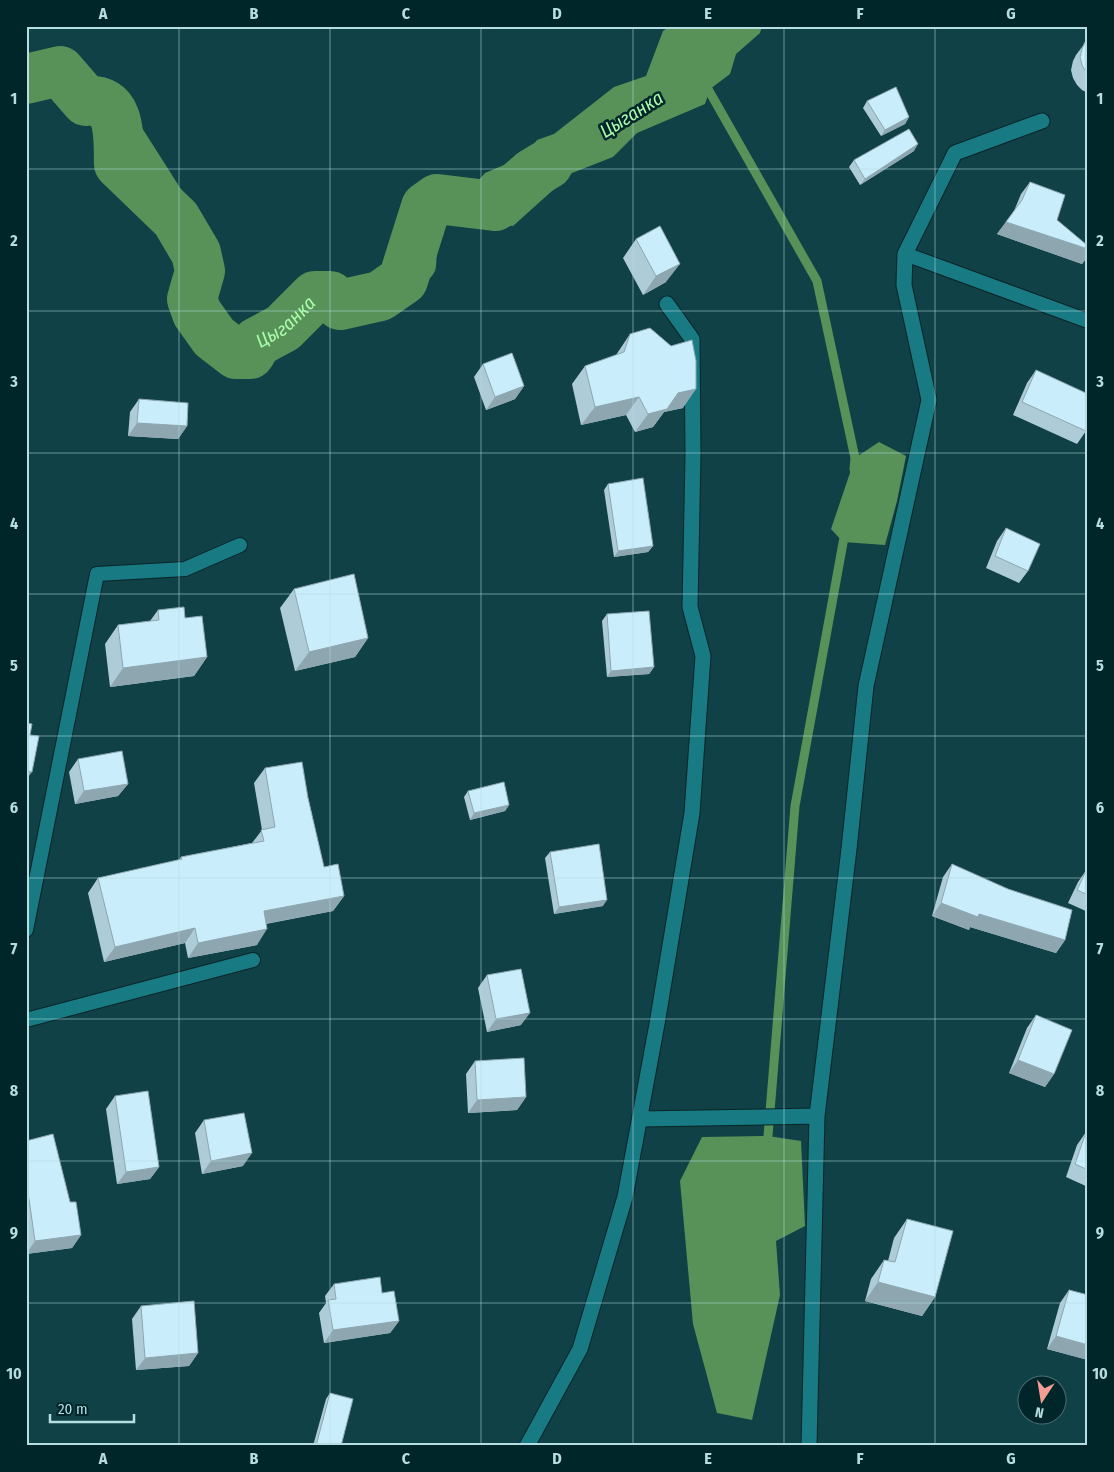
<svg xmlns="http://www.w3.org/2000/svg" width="1114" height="1472" viewBox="0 0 1114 1472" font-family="'Fira Sans Condensed',sans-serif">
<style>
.water{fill:#589259}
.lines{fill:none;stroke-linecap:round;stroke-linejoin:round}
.stream{stroke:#589259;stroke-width:9}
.river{stroke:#589259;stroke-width:50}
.service-casing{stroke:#082528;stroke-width:16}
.minor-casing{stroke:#082528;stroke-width:17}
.service{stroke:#187b84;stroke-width:14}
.minor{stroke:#187b84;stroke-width:15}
.wall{fill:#aeccd8}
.shaded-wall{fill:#8da6b0}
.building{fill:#caedfb;stroke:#8da6b0}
.grid{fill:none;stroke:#b5dde2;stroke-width:1;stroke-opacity:0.55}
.labels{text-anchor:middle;stroke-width:5;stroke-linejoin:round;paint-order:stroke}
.water-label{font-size:19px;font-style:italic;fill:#aafcab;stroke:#00262a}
.neatline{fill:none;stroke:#b5dde2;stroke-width:2}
.grid-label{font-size:16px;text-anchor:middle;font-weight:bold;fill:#b5dde2}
</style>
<rect width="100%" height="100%" fill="#104146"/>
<path class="water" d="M670,26H762L760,33L736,54L730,74L710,89L705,104L637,133L613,157L572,173L513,226L503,225L495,206L478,181L485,173L525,156L537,140L554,134L614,87L646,76L663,31Z
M103,88L120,97L137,120L205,227L209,250L196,253L190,250L121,179L111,163L98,123L97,100Z
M407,239L429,242L437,251C436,256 437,266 435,271C428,286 399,298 385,305L374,282V273Z
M879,442L906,456L897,501L885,545L843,542L831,529L855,458Z
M768,1136L801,1141L805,1226L776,1241L780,1295L752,1420L717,1413L693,1324L680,1181L702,1137Z"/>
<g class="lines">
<path class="stream" d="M704,82L817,281L855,458L854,469
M768,1136L795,806L845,532"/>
<path class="river" id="s1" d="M26,79L60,71L86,101C123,97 118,139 119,164L176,219L196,253L200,271L192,299L197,313L214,337L236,354H250L257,342L283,328L315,296H330L340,305L380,296L403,280L426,207L437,199L495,206L533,173L548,164"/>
<g class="service-casing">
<path id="service" d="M905,254L1088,321
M26,930L97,574L185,569L240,545
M26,1020L253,960"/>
</g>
<g class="minor-casing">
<path id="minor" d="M640,1119L817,1116
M527,1446L580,1349L625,1197L657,1024L692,813L703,656L690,607L693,455L692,339L667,304
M809,1446L817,1116L849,849L866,686L929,400L904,285L905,254L955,153L1042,121"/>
</g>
<use href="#service" class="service"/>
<use href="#minor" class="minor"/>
</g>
<path class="wall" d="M1088,39V93L1082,90L1077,85L1073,78L1071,70L1073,61L1076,55Z
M867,101L909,117L905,124L881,136L863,108Z
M914,151L860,185L849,167L854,160Z
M1030,182L1057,220L1088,246V256L1082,264L997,234L1014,211L1021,194Z
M636,239L666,282L643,295L623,258Z
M630,334L683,408L664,412L653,427L635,432L626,415L581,425L572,384L585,366L616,355Z
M483,364L524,386L515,399L486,410L474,377Z
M1036,370L1086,431L1077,444L1013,415L1027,383Z
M139,399L187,426L178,439L128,436L130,412Z
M608,484L653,546L648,552L614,557L604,490Z
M1006,528L1028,571L1019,583L986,568L997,541Z
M294,589L368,638L355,657L295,671L280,608Z
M158,610L185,618L207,657L194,676L110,687L105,644L118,625L150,621Z
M607,614L654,667L649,674L607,677L602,621Z
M78,759L128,784L118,796L75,804L69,772Z
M265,768L308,798L324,867L344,896L333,911L266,924L257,945L188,958L185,943L104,962L88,893L98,878L179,860L181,857L252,843L262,830L254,783Z
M468,791L509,805L505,811L470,820L464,797Z
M550,852L603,906L554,914L545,858Z
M952,864L1065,940L1056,953L970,927L969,930L932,916L943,877Z
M1087,869L1088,870V912L1068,903L1078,882Z
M487,975L521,1025L487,1032L478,988Z
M1036,1015L1054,1074L1045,1087L1009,1073L1027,1028Z
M475,1061L526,1097L517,1110L468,1113L466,1074Z
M115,1096L159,1167L150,1179L117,1184L106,1109Z
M204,1120L243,1166L202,1174L195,1133Z
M1086,1132L1088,1133V1187L1066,1177L1077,1145Z
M26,1141L70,1202L81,1235L72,1248L26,1254Z
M907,1219L935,1297L922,1316L865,1301L871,1279L884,1260L888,1261L894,1238Z
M334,1284L382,1293L399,1321L390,1333L324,1343L319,1313L326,1303L325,1296Z
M1069,1290L1088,1295V1360L1047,1349L1060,1303Z
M141,1306L198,1353L189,1366L136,1370L132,1319Z
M330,1393L341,1446H313L326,1399Z"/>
<path class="shaded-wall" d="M909,117L905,124L881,136L885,130Z
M918,144L914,151L860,185L865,179Z
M1006,222L1088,249V256L1082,264L997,234Z
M680,264L666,282L643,295L656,276Z
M524,386L515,399L486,410L495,397Z
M696,389L683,408L664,412L653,427L635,432L648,414L678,393Z
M639,397L626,415L581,425L595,407Z
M137,423L187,426L178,439L128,436Z
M653,546L648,552L614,557L618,551Z
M368,638L355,657L295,671L309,652Z
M207,657L194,676L110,687L123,668Z
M654,667L649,674L607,677L611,671Z
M26,771L32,772L26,780Z
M128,784L118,796L75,804L84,791Z
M509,805L505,811L470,820L474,813Z
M344,896L333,911L253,926L264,911Z
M607,900L603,906L554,914L559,907Z
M941,903L979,914L1065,940L1056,953L970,927L969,930L932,916Z
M195,928L185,943L104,962L115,947Z
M267,929L257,945L188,958L198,943Z
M530,1013L521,1025L487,1032L496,1019Z
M1018,1060L1054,1074L1045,1087L1009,1073Z
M526,1097L517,1110L468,1113L477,1100Z
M252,1153L243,1166L202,1174L211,1161Z
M159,1167L150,1179L117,1184L126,1172Z
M81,1235L72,1248L26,1254L35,1241Z
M878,1282L935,1297L922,1316L865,1301Z
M399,1321L390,1333L324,1343L333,1330Z
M1056,1336L1088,1345V1360L1047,1349Z
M198,1353L189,1366L136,1370L145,1358Z"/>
<path class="building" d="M1088,39V74L1086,72L1082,65L1080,57L1082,49L1085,42Z
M896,87L909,117L885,130L867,101Z
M909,129L918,144L865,179L854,160Z
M1030,182L1065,195L1057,220L1088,246V249L1006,222L1022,200Z
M660,226L680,264L656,276L636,239Z
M650,328L671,346L692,340L696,361V389L678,393L667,409L648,414L639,397L595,407L585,366L624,352L630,334Z
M512,353L524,386L495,397L483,364Z
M1036,370L1088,394V427L1086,431L1022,402Z
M139,399L188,403L187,426L137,423Z
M643,478L653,546L618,551L608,484Z
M1006,528L1040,544L1028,571L995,556Z
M354,574L368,638L309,652L294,589Z
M184,607L185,618L202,616L207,657L123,668L118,625L159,620L158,610Z
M649,611L654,667L611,671L607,614Z
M26,723L32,724L30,735L39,736L32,772L26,771Z
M122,751L128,784L84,791L78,759Z
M302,762L308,798L324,867L338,864L344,896L264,911L267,929L198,943L195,928L115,947L98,878L182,859L181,857L264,841L261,830L275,827L265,768Z
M504,782L509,805L474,813L468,791Z
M599,844L607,900L559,907L550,852Z
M952,864L1008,889L1072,910L1065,940L979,914L978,917L941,903Z
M1087,869L1088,870V895L1077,890Z
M521,969L530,1013L496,1019L487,975Z
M1036,1015L1072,1030L1054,1074L1018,1060Z
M524,1058L526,1097L477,1100L475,1061Z
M148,1091L159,1167L126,1172L115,1096Z
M244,1113L252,1153L211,1161L204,1120Z
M1086,1132L1088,1133V1170L1075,1164Z
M53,1134L70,1202H76L81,1235L35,1241L29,1199L26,1187V1141Z
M907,1219L953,1231L935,1297L878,1282L884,1260L895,1262Z
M380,1277L382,1293L394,1291L399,1321L333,1330L328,1300L336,1299L334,1284Z
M1069,1290L1088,1295V1345L1056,1336Z
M194,1301L198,1353L145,1358L141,1306Z
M330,1393L353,1399L341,1446H316Z"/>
<path class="grid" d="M179,26V1446M330,26V1446M481,26V1446M633,26V1446M784,26V1446M935,26V1446M26,169H1088M26,311H1088M26,453H1088M26,594H1088M26,736H1088M26,878H1088M26,1019H1088M26,1161H1088M26,1303H1088"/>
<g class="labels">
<g class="water-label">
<text transform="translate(631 114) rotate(-32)" y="7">Цыганка</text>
<text dy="7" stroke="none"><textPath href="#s1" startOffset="459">Цыганка</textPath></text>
</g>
</g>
<rect width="1114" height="1472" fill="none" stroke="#00262a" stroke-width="55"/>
<g transform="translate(1042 1400) rotate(192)"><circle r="24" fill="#00262a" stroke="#486f74"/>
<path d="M0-4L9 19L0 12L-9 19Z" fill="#f59c95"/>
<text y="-8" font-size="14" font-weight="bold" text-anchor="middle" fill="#b5dde2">N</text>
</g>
<path d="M50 1414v8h84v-8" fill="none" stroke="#b5dde2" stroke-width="2.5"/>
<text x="58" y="1414" font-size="15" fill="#b5dde2" stroke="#00262a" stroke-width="4" paint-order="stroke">20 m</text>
<rect x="28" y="28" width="1058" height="1416" class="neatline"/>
<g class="grid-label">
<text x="103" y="19">A</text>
<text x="254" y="19">B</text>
<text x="406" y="19">C</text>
<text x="557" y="19">D</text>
<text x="708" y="19">E</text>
<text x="860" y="19">F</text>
<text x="1011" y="19">G</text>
<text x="14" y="104">1</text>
<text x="1100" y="104">1</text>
<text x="14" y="246">2</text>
<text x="1100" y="246">2</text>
<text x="14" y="387">3</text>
<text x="1100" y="387">3</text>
<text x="14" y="529">4</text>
<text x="1100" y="529">4</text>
<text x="14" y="671">5</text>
<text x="1100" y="671">5</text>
<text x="14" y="813">6</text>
<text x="1100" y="813">6</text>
<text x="14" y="954">7</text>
<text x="1100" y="954">7</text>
<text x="14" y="1096">8</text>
<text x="1100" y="1096">8</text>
<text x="14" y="1238">9</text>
<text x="1100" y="1238">9</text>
<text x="14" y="1379">10</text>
<text x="1100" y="1379">10</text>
<text x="103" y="1464">A</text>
<text x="254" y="1464">B</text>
<text x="406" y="1464">C</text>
<text x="557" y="1464">D</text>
<text x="708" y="1464">E</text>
<text x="860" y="1464">F</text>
<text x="1011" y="1464">G</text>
</g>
</svg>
